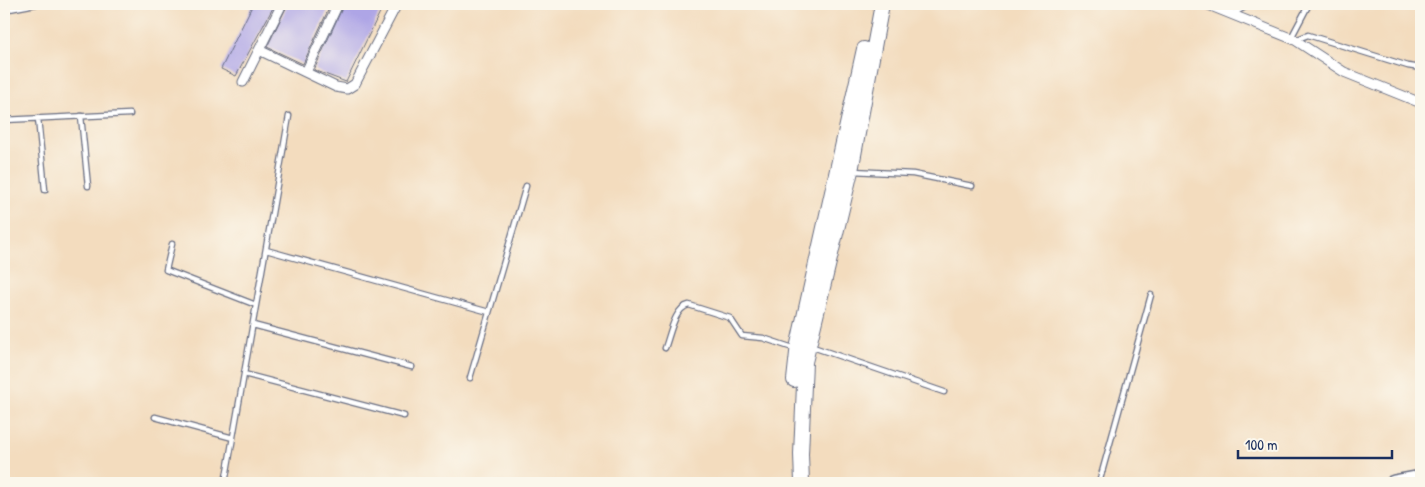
<svg xmlns="http://www.w3.org/2000/svg" width="1425" height="487" viewBox="0 0 1425 487" font-family="'Patrick Hand',sans-serif">
<style>
.building{fill:#aea5e6}
.lines{fill:none;stroke-linecap:round;stroke-linejoin:round}
.lane-casing{stroke:#676c80;stroke-width:7}
.street-casing{stroke:#676c80;stroke-width:11}
.primary-casing{stroke:#676c80;stroke-width:16}
.highway-casing{stroke:#676c80;stroke-width:18}
.lane{stroke:#fff;stroke-width:4.5}
.street{stroke:#fff;stroke-width:9}
.primary{stroke:#fff;stroke-width:14}
.highway{stroke:#fff;stroke-width:15}
</style>
<rect width="100%" height="100%" fill="#fbf7ec"/>
<filter id="ink" filterUnits="userSpaceOnUse"><feTurbulence type="fractalNoise" baseFrequency=".02" numOctaves="2"/><feDisplacementMap in="SourceGraphic" scale="10" xChannelSelector="R" yChannelSelector="G"/><feConvolveMatrix kernelMatrix="1 2 1 2 8 2 1 2 1" color-interpolation-filters="sRGB"/></filter>
<filter id="wash" filterUnits="userSpaceOnUse"><feTurbulence type="fractalNoise" baseFrequency=".0096" numOctaves="4" result="noise"/><feDisplacementMap in="SourceGraphic" scale="20" xChannelSelector="R" yChannelSelector="G"/><feGaussianBlur stdDeviation="1.12" result="paint"/><feColorMatrix in="noise" values="0 0 0 0 0 0 0 0 0 0 0 0 0 0 0 0 0 1.4 0 .05"/><feComposite in="paint" operator="in"/></filter>
<g filter="url(#wash)">
<rect width="100%" height="100%" fill="#f3dcbe"/>
<g id="blocks">
<path class="building" d="M253,4H275L236,76L221,69Z
M288,4H331L303,64L267,47Z
M344,4H384L346,82L314,70Z"/>
</g>
</g>
<g filter="url(#ink)">
<use href="#blocks" fill-opacity="0" stroke="#676c80" stroke-width="1"/>
<g class="lines">
<g class="lane-casing">
<path id="lane" d="M4,10L36,4
M1232,14L1251,4
M1291,38L1309,4
M1295,40L1308,35L1408,66L1421,68
M81,116L88,186
M38,118L45,190
M4,120L130,114
M853,171L913,174L972,186
M172,244L166,270L256,305
M266,250L489,312
M253,325L412,367
M810,346L944,392
M665,348C670,336 674,308 689,305L730,318L742,336L763,338L796,349
M244,374L404,416
M470,378L526,186
M155,417L233,438
M225,483L289,116
M1099,483L1151,295"/>
</g>
<g class="street-casing">
<path id="street" d="M1206,4L1295,40L1344,72L1421,103
M259,50L336,87L347,89L355,84L397,4
M306,72L338,4
M243,82L282,4"/>
</g>
<g class="primary-casing">
<path id="primary" d="M794,380L798,344L864,49
M802,483L801,454L805,362L851,171L882,4"/>
</g>
<g class="highway-casing">
<path id="highway" d="M1394,483L1421,478"/>
</g>
<use href="#lane" class="lane"/>
<use href="#street" class="street"/>
<use href="#primary" class="primary"/>
<use href="#highway" class="highway"/>
</g>
</g>
<rect width="1425" height="487" fill="none" stroke="#fbf7ec" stroke-width="20"/>
<path d="M1238 450v8h154v-8" fill="none" stroke="#1b2f5e" stroke-width="2.5"/>
<text x="1245" y="450" font-size="15" fill="#1b2f5e" stroke="#fbf7ec" stroke-width="4" paint-order="stroke">100 m</text>
</svg>
